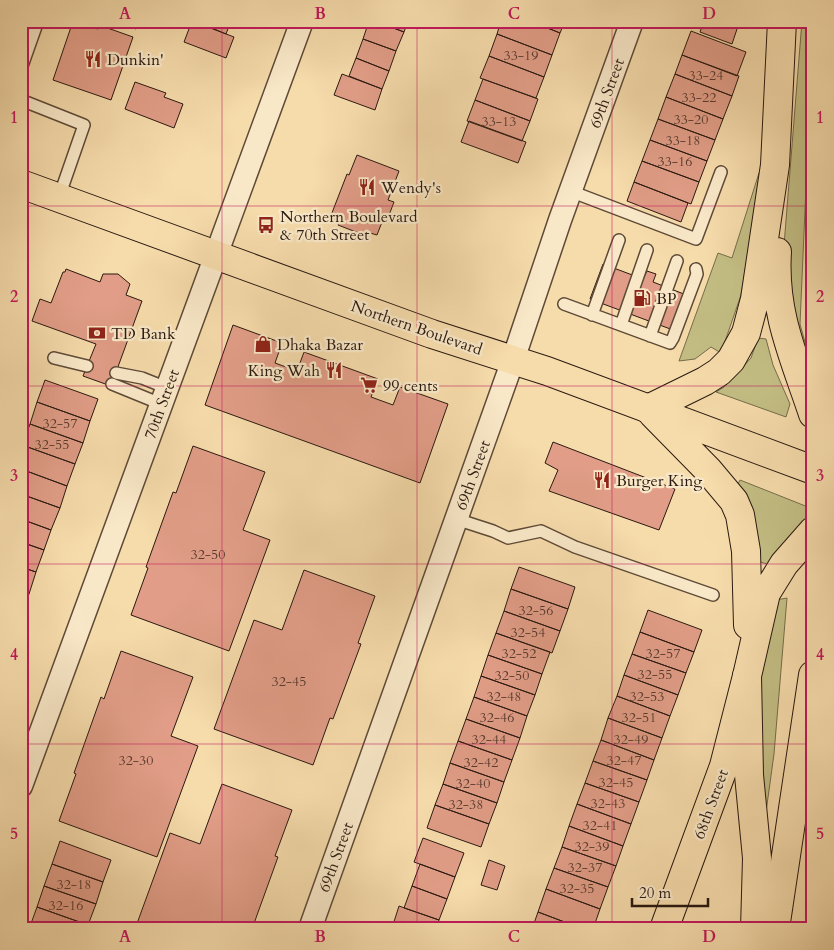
<svg xmlns="http://www.w3.org/2000/svg" width="834" height="950" viewBox="0 0 834 950" font-family="Cardo,serif">
<style>
.green{fill:#c3be84;stroke:#766c4a}
.building{fill:#e19d87;stroke:#2a1910}
.lines{fill:none;stroke-linecap:round;stroke-linejoin:round}
.lane-casing{stroke:#5d4a37;stroke-width:14}
.street-casing{stroke:#5d4a37;stroke-width:25}
.primary-casing{stroke:#2a1910;stroke-width:30}
.highway-casing{stroke:#2a1910;stroke-width:30}
.lane{stroke:#f9e8c8;stroke-width:11}
.street{stroke:#f9e8c8;stroke-width:22}
.primary{stroke:#f6dbab;stroke-width:28}
.highway{stroke:#f6dbab;stroke-width:28}
.grid{fill:none;stroke:#c2185b;stroke-width:1;stroke-opacity:0.55}
.labels{text-anchor:middle;stroke-width:4.5;stroke-linejoin:round;paint-order:stroke}
.number-label{font-size:14px;fill:#583a2e}
.poi-label{font-size:16px;fill:#2a1910;stroke:#f9e8c8;text-anchor:start}
.street-label{font-size:16px;fill:#2a1910;stroke:#f9e8c8}
.neatline{fill:none;stroke:#c2185b;stroke-width:2}
.grid-label{font-size:16px;text-anchor:middle;font-weight:bold;fill:#c2185b}
</style>
<rect width="100%" height="100%" fill="#f6dbab"/>
<filter id="stains"><feTurbulence type="fractalNoise" baseFrequency=".004" numOctaves="4"/><feColorMatrix values="0 0 0 0 .2 0 0 0 0 .09 0 0 0 0 .02 0 0 0 .5 -.17"/></filter>
<radialGradient id="worn" r=".72"><stop offset=".6" stop-color="#630" stop-opacity="0"/><stop offset="1" stop-color="#630" stop-opacity=".3"/></radialGradient>
<path class="green" d="M802,21H808L806,187L800,324L811,364L790,322L783,258Z
M759,173L757,201L741,295L721,353L711,347L695,359L679,361L718,253L732,258Z
M758,338L766,339L773,365L790,404L786,417L716,392L724,387L751,358Z
M740,480L813,509V518L767,564L757,561L738,484Z
M787,598L774,754L762,841L759,670L776,600Z"/>
<path class="building" d="M73,21L98,29L99,25L133,37L111,100L53,80Z
M116,21H139L136,29Z
M192,21L234,37L226,58L184,42Z
M195,21H231L226,34Z
M369,21H375L404,32L396,51L363,39Z
M375,21H408L404,32Z
M501,21H530L560,33L552,55L497,34Z
M530,21H565L560,33Z
M704,21H726L738,26L732,44L700,32Z
M691,31L746,52L737,76L682,55Z
M497,34L552,55L544,77L489,56Z
M363,39L396,51L389,71L356,58Z
M682,55L739,76L732,96L675,74Z
M489,56L544,77L536,98L480,78Z
M356,58L389,71L382,89L349,76Z
M342,74L382,89L375,110L334,95Z
M675,74L732,96L723,119L666,97Z
M483,79L538,99L530,121L475,100Z
M135,82L166,93L164,97L183,104L174,128L125,109Z
M666,97L723,119L715,140L658,119Z
M475,100L530,121L522,141L467,121Z
M658,119L715,140L707,161L650,140Z
M469,121L526,142L518,163L461,142Z
M650,140L707,161L699,182L642,161Z
M357,155L399,171L388,200L394,202L386,223L382,222L377,235L370,233L369,237L338,225L340,222L330,218L347,174L349,175Z
M642,161L699,182L691,204L634,182Z
M634,182L688,203L681,222L627,201Z
M603,264L643,279L647,271L656,274L653,282L694,298L681,333L590,299Z
M66,269L100,282L103,274H118L130,284L126,295L142,301L111,386L83,376L96,344L32,321L40,299L51,303L63,272H65Z
M233,325L282,343L275,363L297,371L304,352L378,379L371,397L393,405L400,387L448,404L420,483L205,405Z
M45,380L98,399L90,421L37,402Z
M37,402L90,421L83,443L30,424Z
M30,424L83,443L75,464L22,445Z
M553,442L675,489L659,530L549,491L558,470L545,463Z
M22,445L75,464L67,486L21,469Z
M193,446L265,472L243,530L270,540L229,651L131,615L148,568L146,567L173,492L176,493Z
M21,469L67,486L60,508L21,494Z
M21,494L60,508L51,530L21,519Z
M21,519L51,530L44,550L21,542Z
M21,542L44,550L36,572L21,567Z
M21,567L36,572L29,594L21,591Z
M519,567L575,587L568,609L511,589Z
M304,570L375,596L358,643L361,644L333,719L330,718L313,765L214,729L254,620L282,630Z
M511,589L568,609L560,631L504,611Z
M21,591L29,594L21,615Z
M648,610L702,630L694,652L640,632Z
M504,611L560,631L552,653L496,633Z
M640,632L694,652L686,673L632,654Z
M496,633L550,652L542,674L488,655Z
M121,651L193,677L171,736L198,746L157,857L59,821L76,774L74,773L101,697L104,699Z
M632,654L686,673L678,695L624,675Z
M488,655L542,674L535,695L481,676Z
M624,675L678,695L670,716L617,696Z
M481,676L535,695L527,716L474,697Z
M617,696L670,716L662,738L608,718Z
M474,697L527,716L520,738L466,719Z
M608,718L662,738L654,760L601,740Z
M466,719L520,738L512,760L458,741Z
M601,740L654,760L647,780L593,761Z
M458,741L512,760L504,782L450,763Z
M593,761L647,780L639,802L585,783Z
M450,763L504,782L497,803L443,784Z
M585,783L639,802L631,824L577,804Z
M222,784L292,810L275,856L278,857L252,929H135L170,833L200,844Z
M443,784L497,803L489,824L435,805Z
M577,804L631,824L623,846L569,826Z
M435,805L489,824L481,847L427,828Z
M569,826L623,846L616,866L562,847Z
M423,838L464,853L455,877L414,862Z
M60,841L111,860L103,882L52,864Z
M562,847L616,866L608,887L554,868Z
M489,860L505,866L497,890L481,885Z
M52,864L103,882L96,904L44,886Z
M420,864L455,877L447,899L412,886Z
M554,868L608,887L600,909L546,889Z
M44,886L96,904L88,925L37,907Z
M412,886L447,899L439,920L404,908Z
M546,889L600,909L593,929H583L538,912Z
M399,906L439,920L436,929L392,928Z
M37,907L88,925L87,929H29Z
M538,912L583,929H532Z"/>
<g class="lines">
<g class="lane-casing">
<path id="lane" d="M21,69L38,21
M21,100L84,125L59,197
M570,191L696,239L721,172
M564,304L670,343L673,338L697,274L696,269
M592,315L619,240
M621,325L647,250
M650,336L677,261
M54,358L87,366
M116,373L142,378L167,388
M112,384L161,404
M456,519L493,531L508,538L541,531L575,547L713,595"/>
</g>
<g class="street-casing">
<path id="street" d="M21,786L302,21
M310,929L513,360L560,220L632,21"/>
</g>
<g class="primary-casing">
<path id="primary" d="M21,184L432,334L547,371L813,470
M653,414L708,470L734,501L740,515L746,551L748,625
M664,929L724,766L747,676L766,593L784,564L813,531"/>
</g>
<g class="highway-casing">
<path id="highway" d="M777,252C773,313 794,357 813,414
M648,409L705,381L719,372L731,360L746,333L755,299L775,165L782,21
M747,676L749,775L757,858L755,929
M775,929L813,675"/>
</g>
<use href="#lane" class="lane"/>
<use href="#street" class="street"/>
<use href="#primary" class="primary"/>
<use href="#highway" class="highway"/>
</g>
<path class="grid" d="M222,21V929M417,21V929M612,21V929M21,206H813M21,386H813M21,564H813M21,744H813"/>
<defs>
<g id="restaurant-bare" transform="scale(1.35)"><path d="M-5-6h1v4h1v-4h1v4h1v-4h1v5L-1.5 .5V6h-2V.5L-5-1ZM5-6V6H3V1.5H1.5Q1.5-4 5-6Z" fill="#8f2418" stroke="#f9e8c8" stroke-width="2.5" paint-order="stroke"/></g>
<g id="bus-bare" transform="scale(1.35)"><path d="M-5-6H5V4H4V6H2V4H-2V6H-4V4H-5ZM-3.5-4V0h7V-4ZM-3.5 1.2v1.5H-2V1.2ZM2 1.2v1.5H3.5V1.2Z" fill="#8f2418" stroke="#f9e8c8" stroke-width="2.5" paint-order="stroke"/></g>
<g id="fuel-bare" transform="scale(1.35)"><path d="M-5.5-6h7V0h2V4h1.3V-2.5L3-4.5l.8-.8L6-3V5H2.5V1h-1V6h-7ZM-4.2-4.7v3.2H.2V-4.7Z" fill="#8f2418" stroke="#f9e8c8" stroke-width="2.5" paint-order="stroke"/></g>
<g id="bank-bare" transform="scale(1.35)"><path d="M-6-4H6V4H-6ZM0-2.3a2.3 2.3 0 1 0 0 4.6a2.3 2.3 0 1 0 0-4.6Z" fill="#8f2418" stroke="#f9e8c8" stroke-width="2.5" paint-order="stroke"/></g>
<g id="shop-bare" transform="scale(1.35)"><path d="M-5-2.5h2.3a2.7 3.5 0 0 1 5.4 0H5L5.5 6h-11ZM-1.5-2.5h3a1.5 2.3 0 0 0-3 0Z" fill="#8f2418" stroke="#f9e8c8" stroke-width="2.5" paint-order="stroke"/></g>
<g id="supermarket-bare" transform="scale(1.35)"><path d="M-6-5.5h2.5l.6 2H6L4.5 2H-2.5L-4.4-4H-6ZM-1.5 3.2a1.3 1.3 0 1 0 .1 0ZM3 3.2a1.3 1.3 0 1 0 .1 0Z" fill="#8f2418" stroke="#f9e8c8" stroke-width="2.5" paint-order="stroke"/></g>
</defs>
<g fill-rule="evenodd">
<use href="#restaurant-bare" x="93" y="59"/>
<use href="#restaurant-bare" x="367" y="187"/>
<use href="#bus-bare" x="266" y="225"/>
<use href="#fuel-bare" x="642" y="298"/>
<use href="#bank-bare" x="97" y="333"/>
<use href="#shop-bare" x="263" y="344"/>
<use href="#restaurant-bare" x="334" y="370"/>
<use href="#supermarket-bare" x="369" y="385"/>
<use href="#restaurant-bare" x="602" y="480"/>
</g>
<g class="labels">
<g class="number-label">
<text x="521" y="60">33-19</text>
<text x="706" y="80">33-24</text>
<text x="699" y="102">33-22</text>
<text x="691" y="124">33-20</text>
<text x="499" y="126">33-13</text>
<text x="683" y="145">33-18</text>
<text x="675" y="166">33-16</text>
<text x="60" y="428">32-57</text>
<text x="52" y="449">32-55</text>
<text x="208" y="559">32-50</text>
<text x="536" y="615">32-56</text>
<text x="528" y="637">32-54</text>
<text x="519" y="658">32-52</text>
<text x="663" y="658">32-57</text>
<text x="655" y="679">32-55</text>
<text x="512" y="680">32-50</text>
<text x="289" y="686">32-45</text>
<text x="504" y="701">32-48</text>
<text x="647" y="701">32-53</text>
<text x="497" y="722">32-46</text>
<text x="639" y="722">32-51</text>
<text x="489" y="744">32-44</text>
<text x="631" y="744">32-49</text>
<text x="136" y="765">32-30</text>
<text x="624" y="765">32-47</text>
<text x="481" y="767">32-42</text>
<text x="616" y="787">32-45</text>
<text x="473" y="788">32-40</text>
<text x="608" y="808">32-43</text>
<text x="466" y="809">32-38</text>
<text x="600" y="830">32-41</text>
<text x="592" y="851">32-39</text>
<text x="585" y="872">32-37</text>
<text x="74" y="889">32-18</text>
<text x="577" y="893">32-35</text>
<text x="66" y="910">32-16</text>
</g>
<g class="poi-label">
<text x="107" y="65">Dunkin'</text>
<text x="381" y="193">Wendy's</text>
<text x="280" y="222">Northern Boulevard<tspan x="280" dy="18">&amp; 70th Street</tspan></text>
<text x="656" y="304">BP</text>
<text x="111" y="339">TD Bank</text>
<text x="277" y="350">Dhaka Bazar</text>
<text x="320" y="376" text-anchor="end">King Wah</text>
<text x="383" y="391">99 cents</text>
<text x="616" y="486">Burger King</text>
</g>
<g class="street-label">
<text transform="translate(606 93) rotate(-70)" y="6">69th Street</text>
<text transform="translate(417 327) rotate(19)" y="6">Northern Boulevard</text>
<text transform="translate(161 404) rotate(-70)" y="6">70th Street</text>
<text transform="translate(472 475) rotate(-70)" y="6">69th Street</text>
<text transform="translate(710 804) rotate(-70)" y="6">68th Street</text>
<text transform="translate(335 857) rotate(-70)" y="6">69th Street</text>
</g>
</g>
<rect width="834" height="950" fill="none" stroke="#f6dbab" stroke-width="55"/>
<path d="M632 898v8h76v-8" fill="none" stroke="#2a1910" stroke-width="2.5"/>
<text x="639" y="898" font-size="15" fill="#2a1910" stroke="#f9e8c8" stroke-width="4" paint-order="stroke">20 m</text>
<rect x="28" y="28" width="778" height="894" class="neatline"/>
<g class="grid-label">
<text x="125" y="19">A</text>
<text x="320" y="19">B</text>
<text x="514" y="19">C</text>
<text x="709" y="19">D</text>
<text x="14" y="123">1</text>
<text x="820" y="123">1</text>
<text x="14" y="302">2</text>
<text x="820" y="302">2</text>
<text x="14" y="481">3</text>
<text x="820" y="481">3</text>
<text x="14" y="660">4</text>
<text x="820" y="660">4</text>
<text x="14" y="839">5</text>
<text x="820" y="839">5</text>
<text x="125" y="942">A</text>
<text x="320" y="942">B</text>
<text x="514" y="942">C</text>
<text x="709" y="942">D</text>
</g>
<rect width="100%" height="100%" filter="url(#stains)"/>
<rect width="100%" height="100%" fill="url(#worn)"/>
</svg>
